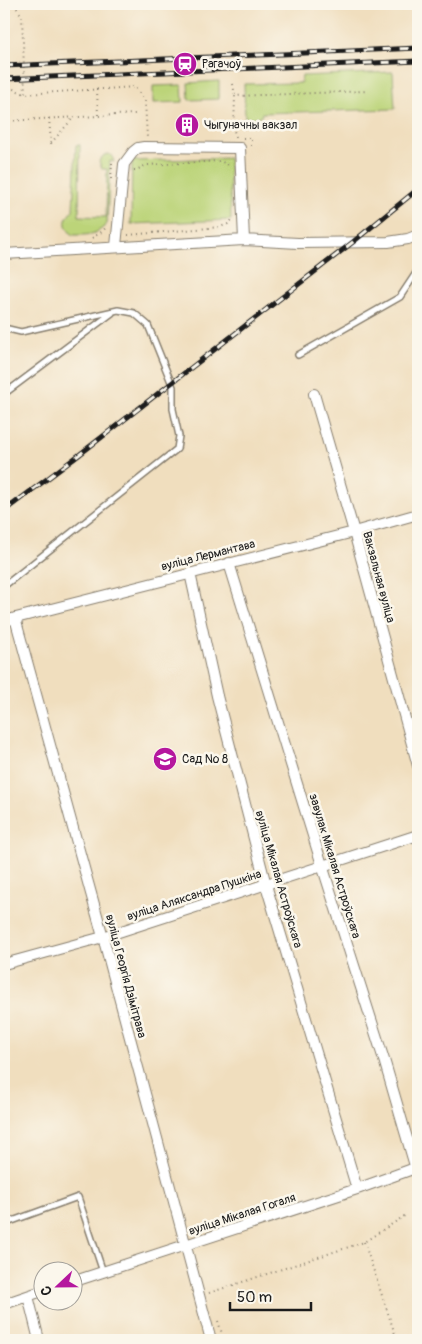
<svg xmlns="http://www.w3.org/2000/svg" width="422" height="1344" viewBox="0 0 422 1344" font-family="Pangolin,sans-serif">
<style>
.green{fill:#bcd479;stroke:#6c784a}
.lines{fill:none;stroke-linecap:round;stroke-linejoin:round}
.lane-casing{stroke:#867d6d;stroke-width:8}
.street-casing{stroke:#867d6d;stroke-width:12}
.path{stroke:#867d6d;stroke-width:2;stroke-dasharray:1 4;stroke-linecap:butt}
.lane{stroke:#fff;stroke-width:5}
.street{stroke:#fff;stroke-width:10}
.rail-casing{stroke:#1c1c1c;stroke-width:5}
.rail{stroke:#fbf7ec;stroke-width:3;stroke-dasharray:9;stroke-linecap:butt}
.labels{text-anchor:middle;stroke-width:5;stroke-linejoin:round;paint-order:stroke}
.poi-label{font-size:12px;fill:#1c1c1c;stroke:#fbf7ec;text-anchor:start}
.street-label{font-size:12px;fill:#1c1c1c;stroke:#fbf7ec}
</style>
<rect width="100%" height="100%" fill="#fbf7ec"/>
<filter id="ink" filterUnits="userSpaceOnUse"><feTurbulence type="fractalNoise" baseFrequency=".02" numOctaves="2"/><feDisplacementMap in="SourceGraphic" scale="10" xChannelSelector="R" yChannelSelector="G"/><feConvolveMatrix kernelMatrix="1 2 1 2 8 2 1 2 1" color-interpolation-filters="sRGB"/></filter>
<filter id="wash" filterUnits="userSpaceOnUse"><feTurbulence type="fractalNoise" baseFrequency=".0096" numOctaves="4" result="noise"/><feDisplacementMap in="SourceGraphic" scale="20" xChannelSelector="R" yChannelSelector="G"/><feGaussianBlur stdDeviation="1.12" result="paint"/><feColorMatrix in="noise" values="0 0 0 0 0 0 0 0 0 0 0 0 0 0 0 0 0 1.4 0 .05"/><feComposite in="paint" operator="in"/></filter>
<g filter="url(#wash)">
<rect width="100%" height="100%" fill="#f0debe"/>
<path class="green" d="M393,72L395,109L262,113L261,117L245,118L244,84L301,83L302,76Z
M219,81V99L189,100L188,83Z
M182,85L183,102L153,103V86Z
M76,145H80L79,216L106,217L107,169H102L99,161L104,155L109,154L112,156L114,162L110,161L107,224C95,236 88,235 72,235C63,224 64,220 73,210Z
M229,158L231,220L131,224L132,161Z"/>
</g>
<g filter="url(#ink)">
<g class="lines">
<g class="lane-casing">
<path id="lane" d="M4,328L21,332L118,310L134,313L148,325L173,387V409L179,436L177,449L4,586
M298,355L400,297L418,270
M4,394L112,313
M4,1224L78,1197L103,1272"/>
</g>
<g class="street-casing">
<path id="street" d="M116,246L124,164L133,152L138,148L144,147L240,148L244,240
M4,254L244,240L298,243L388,242L408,239L418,235
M314,394L354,532L418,766
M229,563L322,865L385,1063L418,1176
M190,573L217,696L266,885L357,1189
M15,618L103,937L211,1340
M4,621L354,532L418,514
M4,964L103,937L418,835
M72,1282L357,1189L418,1167
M28,1296L39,1340
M4,1304L42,1291"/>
</g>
<path class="path" d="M14,4L22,16L25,94
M233,84L235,96
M4,85L25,94L135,87L145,101L147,138
M97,89L98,116
M49,118L51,143L74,117
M4,121L135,114
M236,137L234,131L235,96L368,91
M243,138H251V146
M134,170H136L147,165L220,161L229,165
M111,179L112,163H113
M128,235L220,227L228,224L233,219
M92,238L103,231L107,226
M364,1242L397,1340
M209,1293L364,1242L406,1215
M218,1321L224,1340"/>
<use href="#lane" class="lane"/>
<use href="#street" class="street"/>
<g class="rail-casing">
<path id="rail" d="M4,66L418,48
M4,79L418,61
M4,511L75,458L353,242L418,189"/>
</g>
<use href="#rail" class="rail"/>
</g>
</g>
<defs>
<g id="station-disc" transform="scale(1.25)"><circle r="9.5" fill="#b5179e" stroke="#fbf7ec"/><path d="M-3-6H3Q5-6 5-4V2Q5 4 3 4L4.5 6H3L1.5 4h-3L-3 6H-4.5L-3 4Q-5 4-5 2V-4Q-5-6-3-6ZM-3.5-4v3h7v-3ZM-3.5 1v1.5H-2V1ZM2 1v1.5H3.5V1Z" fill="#fff"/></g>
<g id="building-disc" transform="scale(1.25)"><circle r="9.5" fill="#b5179e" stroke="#fbf7ec"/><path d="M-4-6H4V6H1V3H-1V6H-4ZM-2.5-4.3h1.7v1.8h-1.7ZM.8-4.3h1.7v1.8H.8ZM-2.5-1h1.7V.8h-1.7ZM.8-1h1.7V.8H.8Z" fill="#fff"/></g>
<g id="school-disc" transform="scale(1.25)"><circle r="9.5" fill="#b5179e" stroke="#fbf7ec"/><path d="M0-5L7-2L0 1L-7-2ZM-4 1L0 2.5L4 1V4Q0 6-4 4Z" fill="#fff"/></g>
</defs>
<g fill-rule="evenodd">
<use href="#station-disc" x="185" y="64"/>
<use href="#building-disc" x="187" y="125"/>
<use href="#school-disc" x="165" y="759"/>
</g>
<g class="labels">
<g class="poi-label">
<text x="202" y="68">Рагачоў</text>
<text x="204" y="129">Чыгуначны вакзал</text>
<text x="182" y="763">Сад № 8</text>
</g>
<g class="street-label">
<text transform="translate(208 555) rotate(-14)" y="4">вуліца Лермантава</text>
<text transform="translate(379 577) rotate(75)" y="4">Вакзальная вуліца</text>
<text transform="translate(335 866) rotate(73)" y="4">завулак Мікалая Астроўскага</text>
<text transform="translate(279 879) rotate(74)" y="4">вуліца Мікалая Астроўскага</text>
<text transform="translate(194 895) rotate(-18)" y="4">вуліца Аляксандра Пушкіна</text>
<text transform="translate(126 976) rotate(75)" y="4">вуліца Георгія Дзімітрава</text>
<text transform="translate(242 1214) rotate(-18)" y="4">вуліца Мікалая Гогаля</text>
</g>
</g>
<rect width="422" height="1344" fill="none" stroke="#fbf7ec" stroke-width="20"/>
<g transform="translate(58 1286) rotate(248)"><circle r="24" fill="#fbf7ec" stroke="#a29f99"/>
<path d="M0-4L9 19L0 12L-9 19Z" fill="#b5179e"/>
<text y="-8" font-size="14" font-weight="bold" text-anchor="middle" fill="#1c1c1c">С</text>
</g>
<path d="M230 1302v8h81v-8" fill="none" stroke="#1c1c1c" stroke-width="2.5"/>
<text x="237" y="1302" font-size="15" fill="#1c1c1c" stroke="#fbf7ec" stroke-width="4" paint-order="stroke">50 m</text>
</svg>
